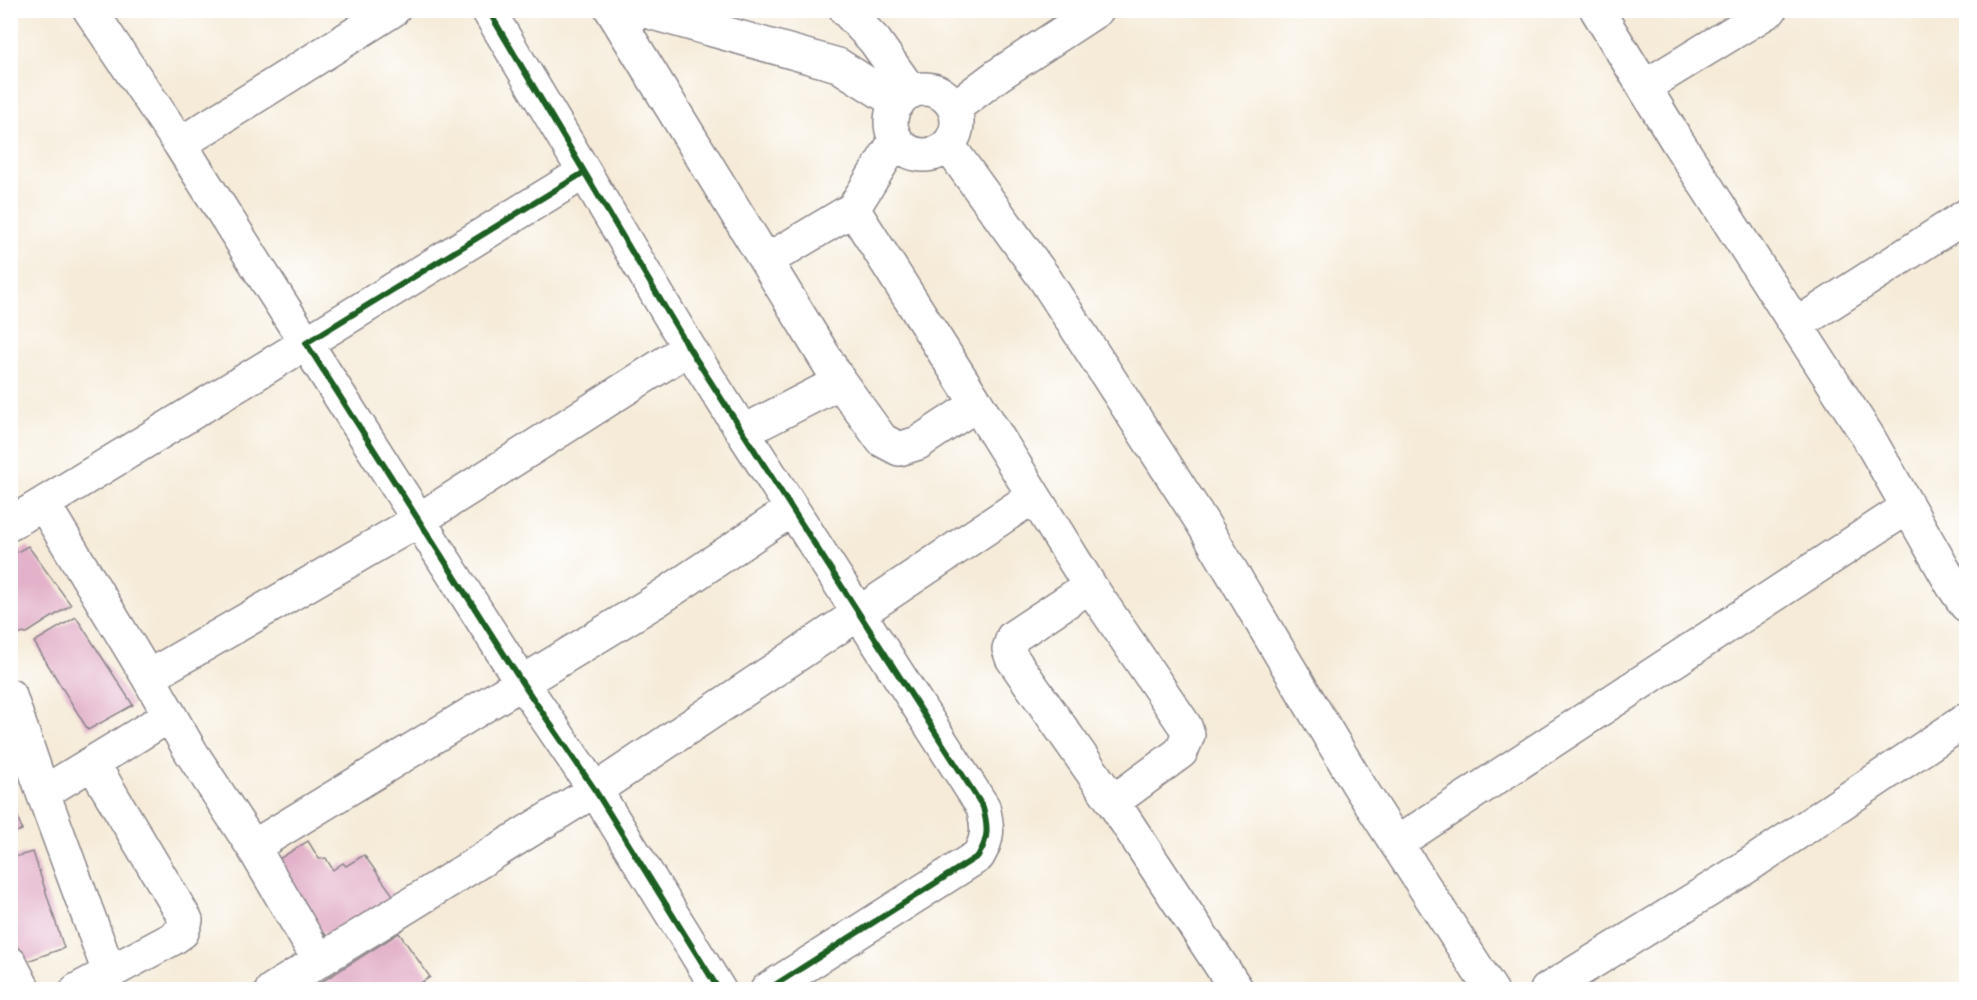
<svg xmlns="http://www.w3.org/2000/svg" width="1977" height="1000" viewBox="0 0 1977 1000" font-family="Delius,sans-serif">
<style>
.building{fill:#e3b2ca}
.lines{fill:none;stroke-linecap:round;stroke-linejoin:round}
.minor-casing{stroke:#8c868a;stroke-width:36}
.minor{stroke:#fff;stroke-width:33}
.cycleway-casing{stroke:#fff;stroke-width:10}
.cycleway{stroke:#1b5e20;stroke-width:6}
</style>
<rect width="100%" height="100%" fill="#fff"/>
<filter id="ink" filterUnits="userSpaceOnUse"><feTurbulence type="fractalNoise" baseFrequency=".0167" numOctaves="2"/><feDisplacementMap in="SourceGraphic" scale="12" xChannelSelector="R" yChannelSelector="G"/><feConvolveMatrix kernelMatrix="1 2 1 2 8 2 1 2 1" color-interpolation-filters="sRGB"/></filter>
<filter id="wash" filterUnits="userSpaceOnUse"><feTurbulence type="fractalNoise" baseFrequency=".008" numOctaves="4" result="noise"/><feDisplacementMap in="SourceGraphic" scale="24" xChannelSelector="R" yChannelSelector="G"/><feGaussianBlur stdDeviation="1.35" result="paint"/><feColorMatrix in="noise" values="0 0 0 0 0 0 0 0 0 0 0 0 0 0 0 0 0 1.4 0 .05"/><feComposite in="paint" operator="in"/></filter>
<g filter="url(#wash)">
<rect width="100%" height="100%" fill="#f5ebd8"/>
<g id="blocks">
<path class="building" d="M28,546L71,605L27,633L10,635V556Z
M76,617L133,705L88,730L34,642Z
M10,794L22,830L10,834Z
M308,841L319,859L326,858L333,870L343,863L346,866L364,855L393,895L330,939L323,932L317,935L274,862Z
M33,852L64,948L19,964L10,934V858Z
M399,933L430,977L410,990H318L315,986Z"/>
</g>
</g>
<g filter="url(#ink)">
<use href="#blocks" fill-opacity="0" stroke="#8c868a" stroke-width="1.5"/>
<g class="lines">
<g class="minor-casing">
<path id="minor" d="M488,10L689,348L983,807C988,827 989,838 978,856L767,990
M612,10L840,382L882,440L899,449L918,443L977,404L853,209L896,140
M642,10L838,65L898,103
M846,10L875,41L911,92
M1597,10L1677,141L1867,435L1953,586L1966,605
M1644,87L1770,10
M891 122a33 33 0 1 1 66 0a33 33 0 1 1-66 0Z
M954,108L998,75L1097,10
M180,144L393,10
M948,145L1045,279L1202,522L1358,784L1491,990
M583,173L306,343L521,681L595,790L719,990
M766,261L853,209
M1796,325L1966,216
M743,432L840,382
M1034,496L1090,586L1185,726L1188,735L1181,752L1113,802L1237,990
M44,505L148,677
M10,524L306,343L180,144L90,10
M1090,586L1013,637L1009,649L1012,658L1113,802
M10,696L43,793L109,972
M43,793L169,716
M1397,843L1908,507
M253,847L654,602L791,510
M319,960L253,847L191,752L148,677L419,520L689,348
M10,963L24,990
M77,990L172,939L182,932L186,920L93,764
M272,990L595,790L1034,496L977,404
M1547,990L1740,871L1966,720"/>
</g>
<use href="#minor" class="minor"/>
<g class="cycleway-casing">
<path id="cycleway" d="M488,10L689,348L983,807C988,827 989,838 978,856L767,990
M583,173L306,343L521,681L595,790L719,990"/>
</g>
<use href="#cycleway" class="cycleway"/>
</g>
</g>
<rect width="1977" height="1000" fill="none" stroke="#fff" stroke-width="36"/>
</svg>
